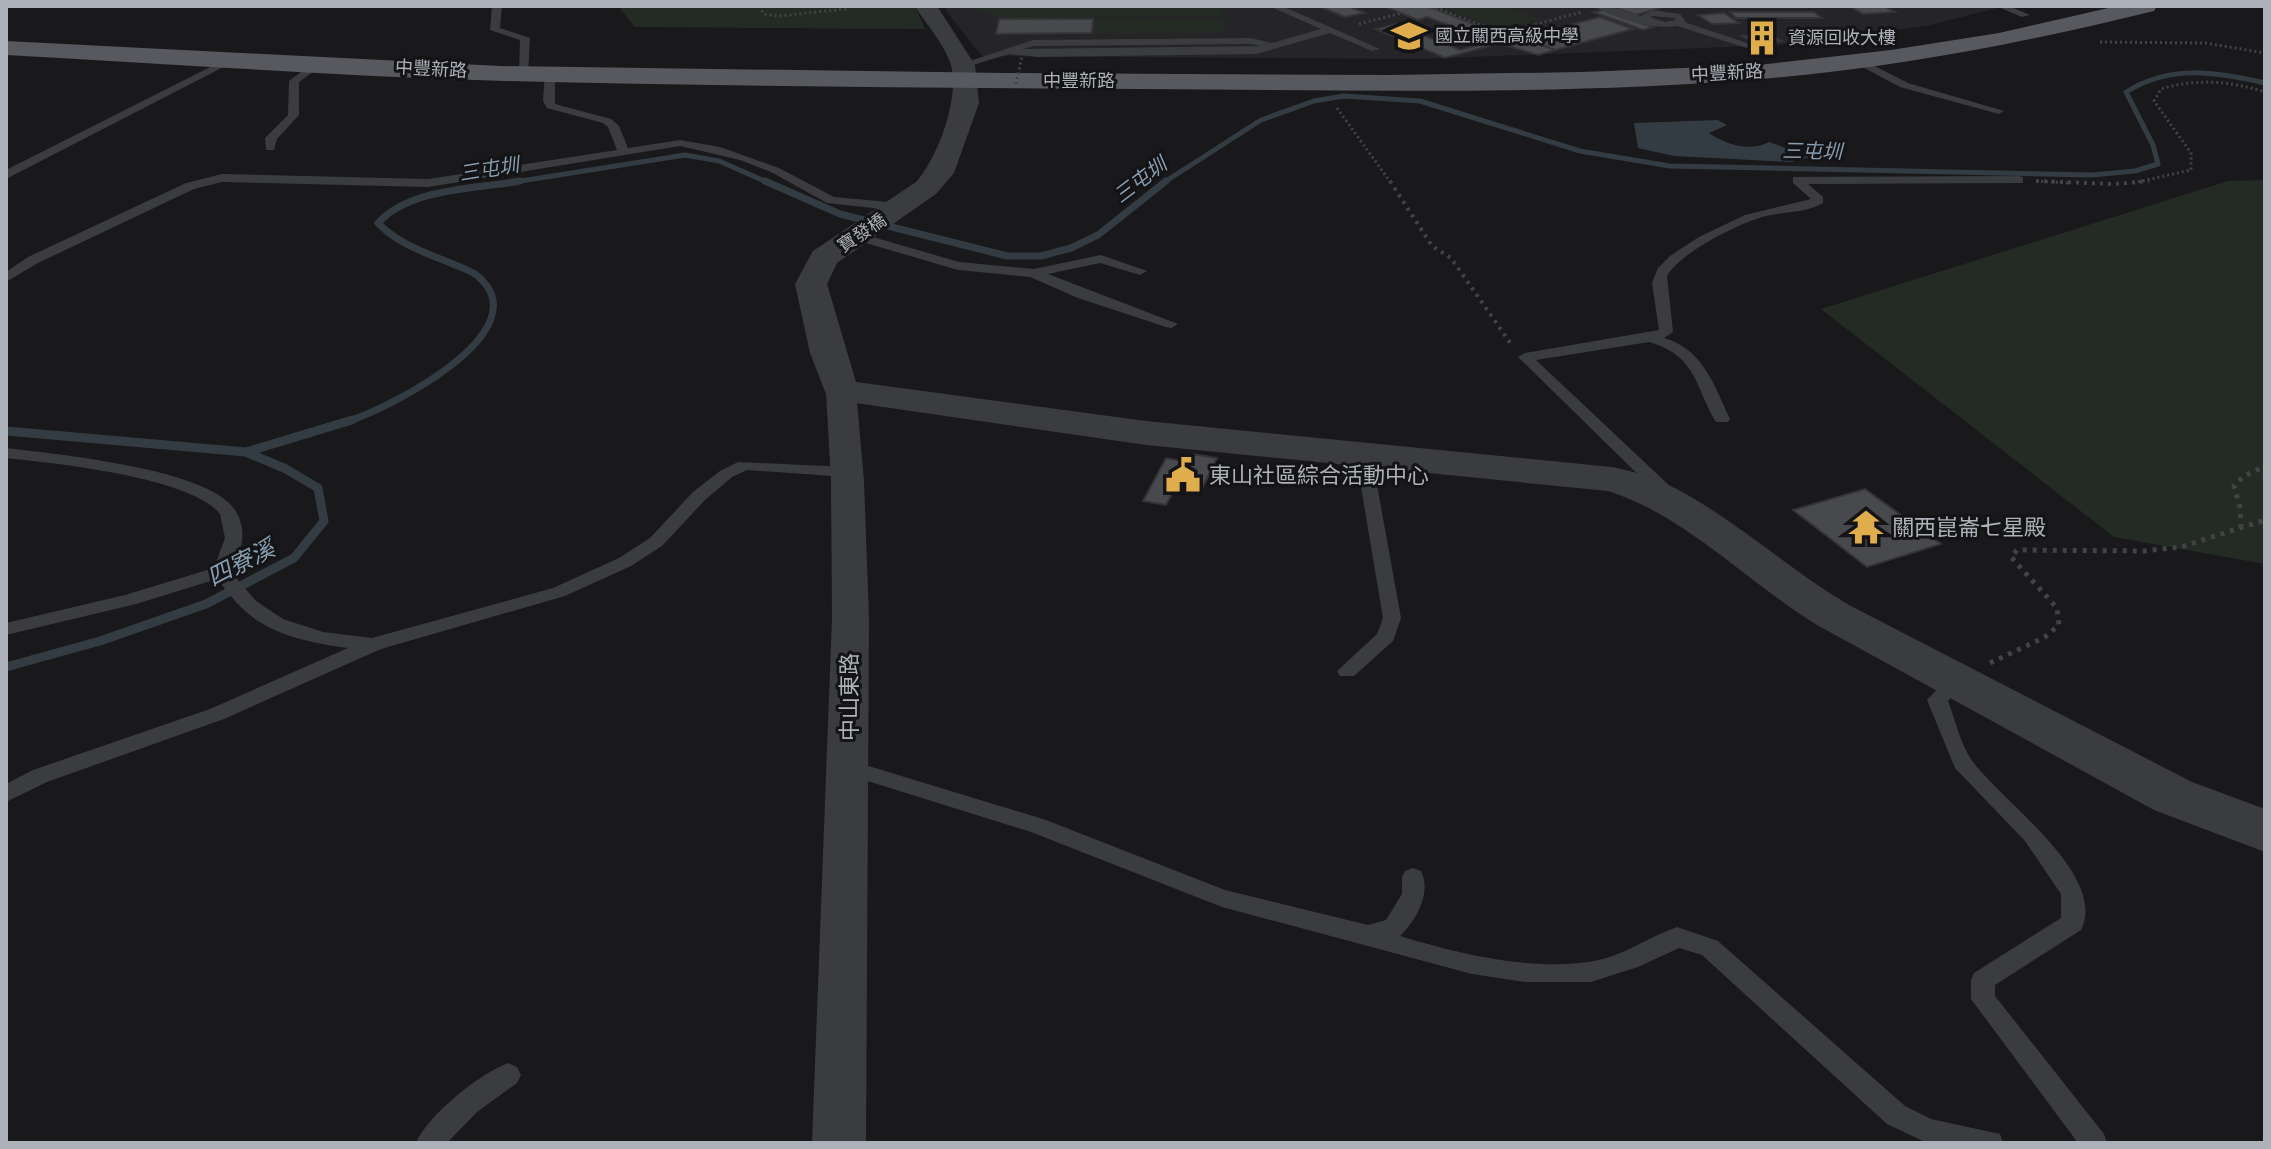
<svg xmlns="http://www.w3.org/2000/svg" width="2271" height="1149" viewBox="0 0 2271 1149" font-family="'Exo 2','Noto Sans TC',sans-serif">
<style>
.built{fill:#252528}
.green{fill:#242b25}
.water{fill:#343c43}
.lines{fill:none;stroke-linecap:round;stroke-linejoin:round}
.stream-far2{stroke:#343c43;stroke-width:5}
.stream-far1{stroke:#343c43;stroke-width:7}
.stream{stroke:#343c43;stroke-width:9}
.building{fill:#48494d;stroke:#343437;stroke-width:2}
.path-far2{stroke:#414347;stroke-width:3;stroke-dasharray:2 3;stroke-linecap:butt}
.path-far1{stroke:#414347;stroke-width:4;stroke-dasharray:3 5;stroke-linecap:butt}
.path{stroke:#414347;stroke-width:5;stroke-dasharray:4 6;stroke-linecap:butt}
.service{fill:#3b3c40;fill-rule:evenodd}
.minor{fill:#3b3c40;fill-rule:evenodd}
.tertiary{fill:#3b3c40;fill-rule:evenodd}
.primary{fill:#57595f;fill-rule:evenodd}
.path-bridge{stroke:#414347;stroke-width:3;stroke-dasharray:2 3;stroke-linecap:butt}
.labels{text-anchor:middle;stroke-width:6;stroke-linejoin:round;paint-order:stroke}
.far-poi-label{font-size:18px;fill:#adb1b9;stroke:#141416;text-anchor:start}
.far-street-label{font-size:18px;fill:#adb1b9;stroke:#141416}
.far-water-label{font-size:20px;font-style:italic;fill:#889eb1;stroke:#141416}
.poi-label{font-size:22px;fill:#adb1b9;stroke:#141416;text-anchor:start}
.street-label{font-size:22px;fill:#adb1b9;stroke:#141416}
.water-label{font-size:24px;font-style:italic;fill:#889eb1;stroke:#141416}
</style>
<rect width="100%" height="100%" fill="#19191b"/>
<path class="built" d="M946,6H2005L1926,26L1779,45L1419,59L982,56L946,11Z"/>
<path class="green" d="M618,6H915L925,29L635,27Z
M968,6H1219L1223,16L1003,18Z
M1439,6H1504L1540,19L1500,29Z
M1093,19H1223L1225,33H1092Z
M2265,180V564L2114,537L1821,309L2228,181Z"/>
<path class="water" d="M1718,120L1727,125L1709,133C1727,145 1749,152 1769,142L1810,157L1792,162L1674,156L1638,148L1634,123Z"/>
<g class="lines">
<path class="stream-far2" d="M508,183L685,155L719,161L769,183
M1163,183L1261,120L1314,101L1344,96L1420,101L1580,151L1670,166L2092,175L2135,171L2158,164L2153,145L2126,92C2171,64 2216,72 2265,83"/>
<path class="stream-far1" d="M765,181L840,214L1007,256H1041L1071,248L1098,235L1166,181
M345,422C387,410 547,329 475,274C469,270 460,267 453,264C426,253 398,244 378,223C410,188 476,189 520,181"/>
<path class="stream" d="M6,431L246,452L286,469L318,488L324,521L294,558L206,604L100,641L6,667
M246,452L352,420"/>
</g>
<path class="building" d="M1318,6H1348L1365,13L1345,17Z
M1395,6H1427L1499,34L1482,38L1427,17L1418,20L1388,8Z
M1610,6H1662L1664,7L1636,15Z
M1850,6H1884L1895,12L1863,14Z
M1603,10L1653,27L1643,30L1593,12Z
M1730,12H1814L1822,18H1736Z
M1724,13L1739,23L1712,24L1698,15Z
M1600,17L1633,29L1555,50L1522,37Z
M999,19H1093L1092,33L996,34Z
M1396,24L1460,50L1491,42L1497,44L1445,58L1376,29Z
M1768,33L1782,41L1756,44L1742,36Z
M1515,35L1522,37L1555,50L1538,55L1482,38L1502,44L1505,43L1497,40Z
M1192,454L1217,458L1200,493L1175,488L1166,505L1143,501L1166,458L1188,462Z
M1865,489L1941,544L1867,567L1793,510Z"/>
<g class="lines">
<path class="path-far2" d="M759,6L764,14L779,16L845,9L847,6
M1431,6L1503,33L1582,12
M1359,24L1402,13
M2100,42L2205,43L2265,53
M1337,108L1391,183
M2036,181L2070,183
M2133,183L2191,170V153L2154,101L2161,89C2197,78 2229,81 2265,92"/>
<path class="path-far1" d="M1390,181L1432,246L1451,258L1511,344
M2036,181L2114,184L2149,181"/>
<path class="path" d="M2241,528L2240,507L2234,486L2244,476L2265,466
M1990,663L2045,637L2059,625L2057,608L2011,557L2017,550L2144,551L2181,547L2265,520"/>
<path class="service" d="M492,6H502L500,28L530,38L528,75L519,73L520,40L490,30Z
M1269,6H1282L1380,49L1372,51L1330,33L1256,54L1038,57L1009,54L963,68L958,65L1033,40L1251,38L1272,43L1321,29ZM1251,44L1261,46L1023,49L1034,46Z
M1593,6H1608L1641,16L1652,10L1680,14L1687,23L1774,52L1766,54L1677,26C1653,30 1614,18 1593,6ZM1653,16L1674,18L1676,20L1665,22L1650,17Z
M1996,6H2009L2030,15L2022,17Z
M230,57L239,59L6,179V170Z
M1859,58L1908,83L2004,111L1999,114L1900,87L1855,63L1854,61Z
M316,61L325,63L299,82V115L277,139L274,150H266L265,138L288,115L289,81Z
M550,70L555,73V104L611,119L619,126L628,148L680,140L720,147L779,168L834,197L900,203L906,207L900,211L827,203L771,172L740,160L680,146L428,187L222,182L194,189L38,263L6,282V272L28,257L186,183L222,174L428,179L617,150L608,127L603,123L547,108L543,101L545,73Z
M2019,176L2023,177V183L1808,184L1823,197V203C1804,214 1783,211 1762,217C1736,225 1681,252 1667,276L1673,332L1664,338C1703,349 1714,385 1730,419L1728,422H1716C1694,385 1697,356 1649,342L1536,360L1673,489L1675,493L1673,497H1661L1518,357L1525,353L1659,330L1652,283L1658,268L1670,256L1699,237L1745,215L1811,199L1793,183V177Z
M856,232L959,262L1034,269L1101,255L1147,271L1140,275L1100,263L1048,274L1178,324L1171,328L1166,327L1078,298L1030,277L958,270L852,239V233Z
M6,448C57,454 196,468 230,504C249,524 244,550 230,571L256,601L283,619L323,632L372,638L553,588L619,558L650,538L693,492L720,471L738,462L847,467L855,472L847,477L747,470L732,477L705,500L662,546L631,566L565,596L381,649L224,719L47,782L6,802V784L33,770L210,709L348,648C311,643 269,635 242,608C232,599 225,588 217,579L136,604L6,635V623L125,595L214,568L225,538L220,514C191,477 53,463 6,458Z
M1364,452L1372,457L1401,618L1393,641L1354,676H1340L1337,671L1377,634L1383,618L1356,457Z
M1957,673L1964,675L1967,680L1948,701C1955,719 1960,743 1971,759C1997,798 2109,874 2081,930L1995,985V996L2104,1134L2107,1143H2078L1971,999V980L1974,973L2061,918V894L2025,841L1955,768L1927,700L1950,675Z
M849,760L1046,820L1225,890L1368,925L1386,920L1402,894V877L1405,871L1413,868L1421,871C1432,892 1416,921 1400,936C1459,954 1541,974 1603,959C1629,952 1651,936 1677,927L1718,941L1905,1106L1931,1119L2000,1134L2003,1143H1927L1887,1124L1702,955L1679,948L1638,967L1591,982H1525L1472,974L1222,907L1031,832L842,773L838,768L842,763Z
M508,1063L517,1067L521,1075L517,1083L477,1112L447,1143H416C428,1115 479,1074 508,1063Z"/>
<path class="minor" d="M841,382L852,385L856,391L864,481L869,618L866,1143H812L832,618L831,481L826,391L830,385Z"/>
<path class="tertiary" d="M915,6H937L975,65L979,103L954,173L936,194L837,263L827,284L856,382L1146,421L1612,467C1629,471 1649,475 1665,483C1731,515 1786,568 1849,605L2192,782L2265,809V852L2154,810L1817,625C1748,583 1685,515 1608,491L1146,445L828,399L810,353L795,284L813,251L916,182C938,158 960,97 951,65C945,45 926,24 915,6Z"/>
<path class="primary" d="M2117,6H2157L2154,11C2024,43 1893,68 1760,79C1555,96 1348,90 1142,89C930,88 716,86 504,81C338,76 172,64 6,55V41L500,66L1007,73L1388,75L1582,72L1759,65L1891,50L1999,33Z"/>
<path class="path-bridge" d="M1016,84L1022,56"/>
</g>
<defs>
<g id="school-bare" transform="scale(2.76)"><path d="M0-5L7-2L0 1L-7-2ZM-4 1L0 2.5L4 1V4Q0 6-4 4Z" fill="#e0ad4c" stroke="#141416" stroke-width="2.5" paint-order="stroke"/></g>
<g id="building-bare" transform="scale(2.76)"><path d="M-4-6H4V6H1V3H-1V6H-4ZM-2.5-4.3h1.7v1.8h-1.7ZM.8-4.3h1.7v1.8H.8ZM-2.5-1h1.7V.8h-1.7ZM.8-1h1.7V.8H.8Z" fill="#e0ad4c" stroke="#141416" stroke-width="2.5" paint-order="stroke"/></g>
<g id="civic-bare" transform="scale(2.76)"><path d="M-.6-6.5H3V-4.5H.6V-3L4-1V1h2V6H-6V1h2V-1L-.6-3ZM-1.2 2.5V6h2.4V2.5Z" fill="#e0ad4c" stroke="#141416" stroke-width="2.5" paint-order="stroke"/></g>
<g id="temple-bare" transform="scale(2.76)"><path d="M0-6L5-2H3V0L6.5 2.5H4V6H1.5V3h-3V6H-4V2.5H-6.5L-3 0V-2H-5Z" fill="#e0ad4c" stroke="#141416" stroke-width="2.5" paint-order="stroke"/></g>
</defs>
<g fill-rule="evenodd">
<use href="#school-bare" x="1409" y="36"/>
<use href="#building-bare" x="1762" y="38"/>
<use href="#civic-bare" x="1183" y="475"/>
<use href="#temple-bare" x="1866" y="527"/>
</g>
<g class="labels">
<g class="far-poi-label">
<text x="1435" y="42">國立關西高級中學</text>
<text x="1788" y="44">資源回收大樓</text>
</g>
<g class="far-street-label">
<text transform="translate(431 69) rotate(3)" y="6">中豐新路</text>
<text transform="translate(1727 73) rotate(-3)" y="6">中豐新路</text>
<text x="1079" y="87">中豐新路</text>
<text transform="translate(862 233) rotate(-34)" y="6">寶發橋</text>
</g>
<g class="far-water-label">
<text transform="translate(1812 151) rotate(1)" y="7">三屯圳</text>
<text transform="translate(489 169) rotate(-9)" y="7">三屯圳</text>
<text transform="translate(1140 180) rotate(-37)" y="7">三屯圳</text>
</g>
<g class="poi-label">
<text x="1209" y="483">東山社區綜合活動中心</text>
<text x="1892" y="535">關西崑崙七星殿</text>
</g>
<g class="street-label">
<text transform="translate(849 697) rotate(-90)" y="8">中山東路</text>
</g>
<g class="water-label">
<text transform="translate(241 563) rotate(-27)" y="8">四寮溪</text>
</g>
</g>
<rect width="2271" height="1149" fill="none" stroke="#adb1b9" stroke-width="16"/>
</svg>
